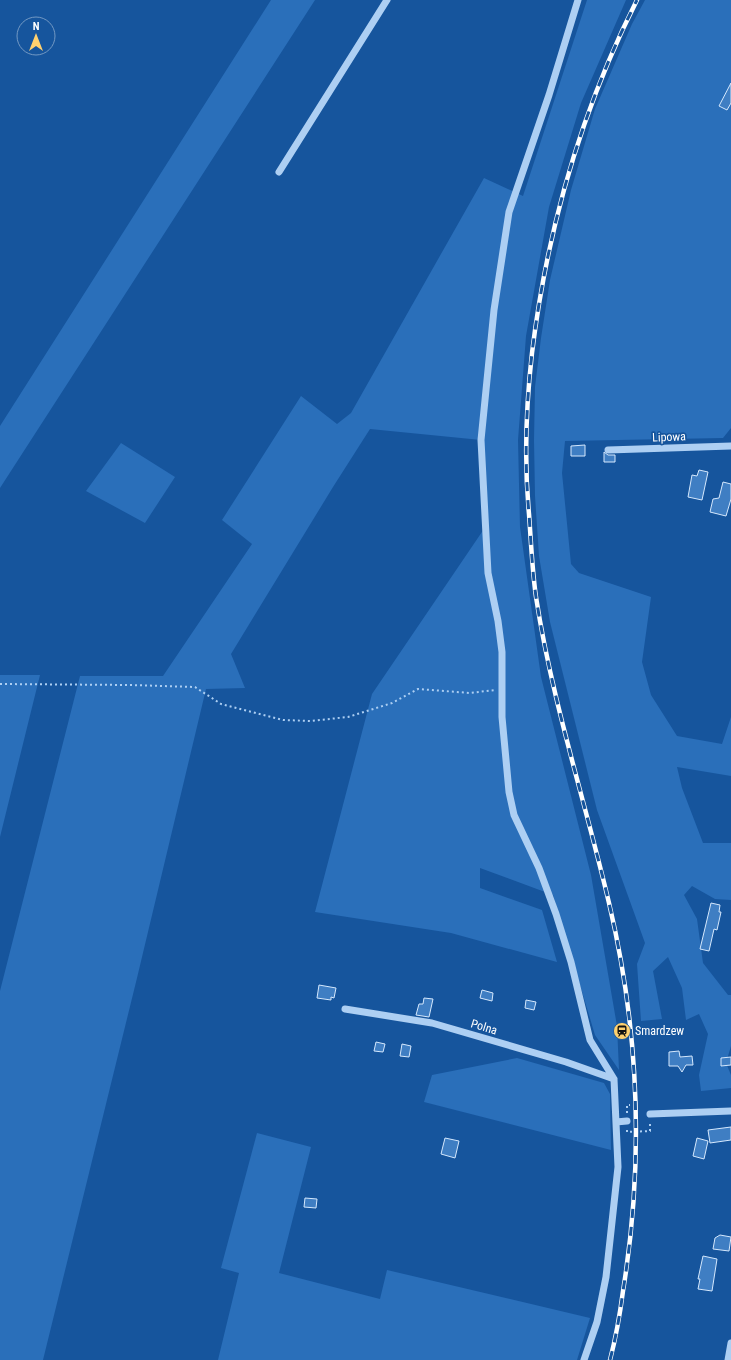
<svg xmlns="http://www.w3.org/2000/svg" width="731" height="1360" viewBox="0 0 731 1360" font-family="'Roboto Condensed',sans-serif">
<style>
.green{fill:#2a6fba}
.building{fill:#3f7ec3;stroke:#d5e8fd}
.lines{fill:none;stroke-linecap:round;stroke-linejoin:round}
.path{stroke:#adcff3;stroke-width:2;stroke-dasharray:2 3;stroke-linecap:butt}
.minor{stroke:#adcff3;stroke-width:7}
.rail-casing{stroke:#fff;stroke-width:4.5}
.rail{stroke:#16559d;stroke-width:3;stroke-dasharray:9;stroke-linecap:butt}
.labels{text-anchor:middle;stroke-width:3.5;stroke-linejoin:round;paint-order:stroke}
.street-label{font-size:12px;fill:#fff;stroke:#16559d}
.poi-label{font-size:12px;fill:#fff;stroke:#16559d;text-anchor:start}
</style>
<rect width="100%" height="100%" fill="#16559d"/>
<path class="green" d="M271,0H315L0,488V426Z
M587,0H626L581,103L549,207L526,336L518,440L520,527L541,677L591,875L617,1026L619,1070L595,1035L553,895L480,868V888L542,910L557,962L451,933L315,912L372,694L486,526L481,440L370,429L333,487L231,654L245,688L206,689L137,978L43,1360H0V991L80,676H163L252,544L222,520L301,396L337,424L351,413L484,178L523,196Z
M645,0H731V428L723,438L565,441L562,473L571,564L579,573L651,597L642,662L651,695L677,736L722,744L731,717V776L677,767L682,788L703,843H731V900L715,899L692,886L684,895L697,919L703,963L728,995H731V1046L726,1063L731,1075V1088L701,1091L699,1075L708,1034L699,1014L686,1020L682,988L668,957L653,971L662,1019L641,1021L637,964L645,943L597,810L550,622L539,556L535,496L534,440L535,387L541,338L550,280L571,190L595,109L632,24Z
M121,443L175,477L145,523L86,491Z
M0,675H40L0,837Z
M517,1058L604,1083L610,1094L611,1150L424,1102L432,1075Z
M257,1133L311,1147L279,1273L380,1299L387,1270L590,1318L577,1360H218L239,1273L221,1268Z"/>
<path class="building" d="M731,83V103L727,110L719,106Z
M585,445V456H571V446Z
M604,452L608,455H615V462H604Z
M699,470L708,472L702,500L688,497L692,475L697,476Z
M723,482L731,484V499L726,516L710,512L713,499L719,498Z
M711,903L720,905L719,912H721L717,930L714,929L709,951L700,949Z
M319,985L336,988L334,998L331,997V1000L317,998Z
M482,990L493,993L492,1001L480,998Z
M424,998L433,999L429,1017L416,1015L419,1004H423Z
M526,1000L536,1002L534,1010L525,1008Z
M376,1042L385,1044L383,1052L374,1051Z
M402,1044L411,1046L409,1057L400,1056Z
M679,1051L680,1057L692,1056L693,1065H686L682,1072L678,1066H669V1052Z
M731,1057V1065L721,1066V1058Z
M731,1127V1140L710,1143L708,1130Z
M445,1138L459,1141L455,1158L441,1154Z
M697,1138L708,1141L704,1159L693,1156Z
M305,1198L317,1199L316,1208L304,1207Z
M720,1235L731,1237L729,1251L713,1249L715,1238Z
M703,1256L717,1259L712,1291L698,1289L700,1279H698Z"/>
<g class="lines">
<path class="path" d="M0,684L130,685L195,687L221,704L283,720L310,721L348,717L392,703L418,689L470,693L495,690
M627,1113V1105H630
M627,1130V1132L650,1131V1123"/>
<path class="minor" d="M578,0L549,95L509,212L494,310L481,440L488,573L498,621L502,652V717L509,792L514,815L539,868L556,914L571,962L590,1040L614,1079L618,1167L606,1277L597,1322L584,1360
M279,172L387,0
M608,450L731,446
M345,1009L432,1023L566,1062L614,1079
M650,1114L731,1111
M616,1122L627,1121
M728,1360L731,1343"/>
<g class="rail-casing">
<path id="rail" d="M610,1360C616,1337 620,1314 623,1291C644,1162 639,1030 609,903C585,801 552,701 536,597C532,569 531,541 529,514C524,461 526,406 532,353C547,230 581,111 637,0"/>
</g>
<use href="#rail" class="rail"/>
</g>
<defs>
<g id="station-disc" transform="scale(0.9)"><circle r="9.5" fill="#ffd16f" stroke="#16559d"/><path d="M-3-6H3Q5-6 5-4V2Q5 4 3 4L4.5 6H3L1.5 4h-3L-3 6H-4.5L-3 4Q-5 4-5 2V-4Q-5-6-3-6ZM-3.5-4v3h7v-3ZM-3.5 1v1.5H-2V1ZM2 1v1.5H3.5V1Z" fill="#111"/></g>
</defs>
<g fill-rule="evenodd">
<use href="#station-disc" x="622" y="1031"/>
</g>
<g class="labels">
<g class="street-label">
<text transform="translate(669 437) rotate(-2)" y="4">Lipowa</text>
<text transform="translate(484 1027) rotate(17)" y="4">Polna</text>
</g>
<g class="poi-label">
<text x="635" y="1035">Smardzew</text>
</g>
</g>
<g transform="translate(36 36)"><circle r="19" fill="#16559d" stroke="#7399c4"/>
<path d="M0-3L7 15L0 10L-7 15Z" fill="#ffd16f"/>
<text y="-6" font-size="11" font-weight="bold" text-anchor="middle" fill="#ffffff">N</text>
</g>
</svg>
